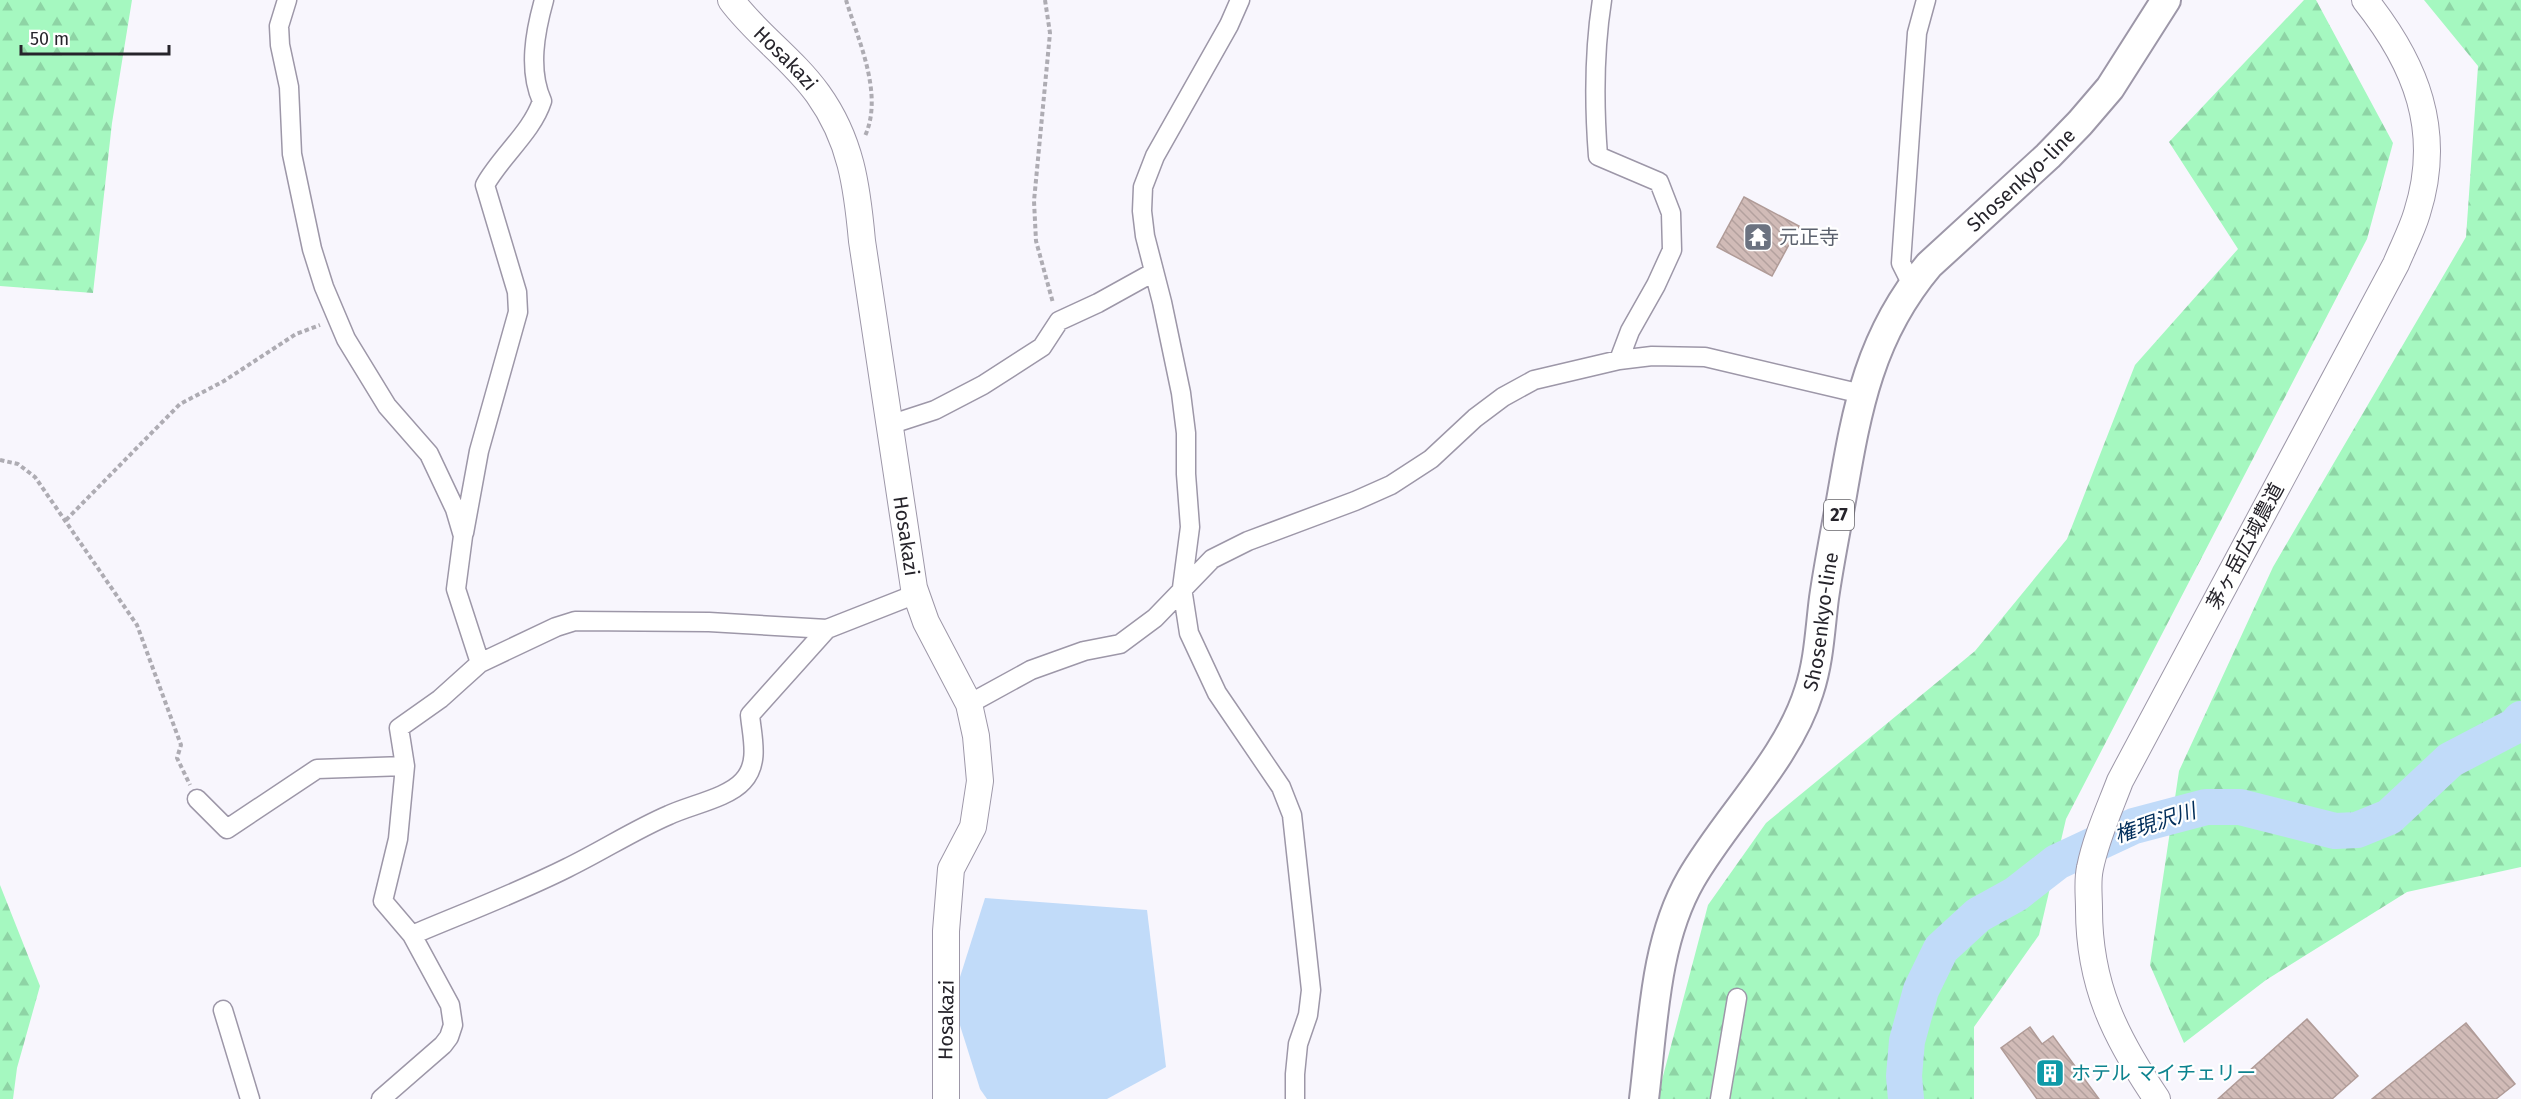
<svg xmlns="http://www.w3.org/2000/svg" width="2521" height="1099" viewBox="0 0 2521 1099" font-family="'Fira Sans','Noto Sans JP',sans-serif">
<style>
.forest{fill:url(#forest-firs)}
.water{fill:#c1dbf9}
.lines{fill:none;stroke-linecap:round;stroke-linejoin:round}
.river{stroke:#c1dbf9;stroke-width:36}
.building{fill:url(#building-back-hatch);stroke:#b09b97;stroke-width:1.5}
.street-casing{stroke:#9d97a8;stroke-width:21}
.secondary-casing{stroke:#9d97a8;stroke-width:28}
.primary-casing{stroke:#9d97a8;stroke-width:32}
.path{stroke:#aeacb3;stroke-width:4;stroke-dasharray:4.5 3;stroke-linecap:butt}
.street{stroke:#fff;stroke-width:18}
.secondary{stroke:#fff;stroke-width:26}
.primary{stroke:#fff;stroke-width:28}
.labels{text-anchor:middle;stroke-width:4.5;stroke-linejoin:round;paint-order:stroke}
.shield{fill:#fff;stroke:#67666b;stroke-width:1.5}
.shield-label{font-size:18px;font-weight:bold;fill:#26242b}
.street-label{font-size:20px;fill:#26242b;stroke:#fff}
.worship-label{font-size:20px;fill:#5b616d;stroke:#fff;text-anchor:start}
.culture-label{font-size:20px;fill:#0d838f;stroke:#fff;text-anchor:start}
.water-label{font-size:21px;font-style:italic;fill:#002d5a;stroke:#fff}
</style>
<defs>
<pattern id="forest-firs" width="22" height="20" patternUnits="userSpaceOnUse" patternTransform="scale(1.5)"><rect width="22" height="20" fill="#a5f8c0"/><path d="M5 1l3.5 6h-7zM16 11l3.5 6h-7z" fill="#8ed4a5"/></pattern>
<pattern id="building-back-hatch" width="6" height="6" patternUnits="userSpaceOnUse" patternTransform="scale(1.5)"><rect width="6" height="6" fill="#d1bbb7"/><path d="M-1 5l2 2M0 0l6 6M5-1l2 2" fill="none" stroke="#b3a19e"/></pattern>
</defs>
<rect width="100%" height="100%" fill="#f8f6fd"/>
<path class="forest" d="M0,0H132L112,123L93,293L0,286Z
M2304,0H2316L2393,143L2367,239L2066,819L2039,935L1974,1027V1099H1657L1708,905L1766,823L1975,651L2067,539L2135,365L2238,249L2169,142Z
M2424,0H2521V867L2407,892L2266,980L2184,1043L2150,965L2179,771L2273,567L2466,237L2478,66Z
M0,885L40,986L17,1068L13,1099H0Z"/>
<path class="water" d="M985,898L1147,910L1166,1067L1107,1099H987L980,1089L958,1019L960,977Z"/>
<g class="lines">
<path class="river" d="M1906,1099L1904,1076L1907,1041L1921,990L1941,949L1978,915L2016,894L2057,862L2134,826L2206,807H2240L2335,831L2357,830L2389,817L2450,760L2515,726L2521,719"/>
</g>
<path class="building" d="M1744,197L1799,226L1772,276L1717,247Z
M2307,1019L2358,1076L2332,1099H2218Z
M2466,1023L2515,1084L2496,1099H2372Z
M2030,1027L2042,1044L2053,1036L2099,1099H2037L2001,1048Z"/>
<g class="lines">
<g class="street-casing">
<path id="street" d="M287,0L279,26L280,45L289,87L292,154L312,249L324,287L346,339L387,406L429,454L455,509L463,536L456,589L480,663
M1240,0L1229,25L1155,156L1143,187L1142,211L1145,236L1162,302L1181,393L1186,433V474L1190,527L1182,588L1189,633L1217,693L1281,787L1292,815L1311,990L1308,1015L1298,1044L1295,1074V1099
M1602,0C1594,51 1594,104 1598,156L1659,182L1671,213L1672,250L1656,285L1630,331L1619,360
M1912,285L1901,263L1917,33L1926,0
M889,425L935,410L983,385L1042,347L1059,321L1098,303L1154,272
M464,533L479,451L518,312L517,292L485,185C501,156 532,132 542,101C528,70 535,32 544,0
M969,704L1031,670L1084,651L1120,644L1155,618L1212,559L1248,541L1355,501L1391,485L1431,459L1475,418L1503,397L1534,380L1619,360L1652,356L1705,357L1862,394
M197,799L227,829L317,769L405,766
M412,935C464,913 517,893 567,868C602,851 634,830 669,815C690,805 728,798 743,781C760,763 752,737 750,715L827,629
M223,1010L250,1099
M381,1099L443,1045L449,1037L453,1025L450,1005L412,935L383,901L398,839L405,766L399,728L440,699L480,663L556,627L575,621L709,622L827,629L916,594
M1720,1099L1737,998"/>
</g>
<g class="secondary-casing">
<g id="secondary">
<path id="s1" d="M731,0C756,34 793,59 818,94C851,140 857,186 862,241L914,588L926,622L969,704L976,736L980,781L973,827L951,869L946,931V1099"/>
<path d="M2157,1099C2115,1037 2089,985 2089,909C2089,895 2087,881 2090,868C2096,838 2109,810 2120,781L2396,264C2403,247 2412,230 2417,213C2443,131 2416,64 2365,0"/>
</g>
</g>
<g class="primary-casing">
<g id="primary">
<path id="s2" d="M1644,1099C1653,1027 1654,943 1691,879C1726,818 1788,759 1809,691C1819,661 1820,629 1824,598C1829,563 1836,529 1842,495C1857,408 1870,335 1929,265L2048,156L2080,123L2110,88L2166,0"/>
</g>
</g>
<path class="path" d="M846,0C858,40 884,94 865,136
M1045,0L1050,33L1034,201L1036,241L1053,303
M0,460L18,464L35,477L137,625L181,745L177,758L190,785
M66,520L180,404L224,381L296,334L320,325"/>
<use href="#street" class="street"/>
<use href="#secondary" class="secondary"/>
<use href="#primary" class="primary"/>
</g>
<defs>
<g id="temple-square" transform="scale(1.5)"><rect x="-9" y="-9" width="18" height="18" rx="4" fill="#6b7280" stroke="#fff"/><path d="M0-6L5-2H3V0L6.5 2.5H4V6H1.5V3h-3V6H-4V2.5H-6.5L-3 0V-2H-5Z" fill="#fff"/></g>
<g id="building-square" transform="scale(1.5)"><rect x="-9" y="-9" width="18" height="18" rx="4" fill="#0f9aa8" stroke="#fff"/><path d="M-4-6H4V6H1V3H-1V6H-4ZM-2.5-4.3h1.7v1.8h-1.7ZM.8-4.3h1.7v1.8H.8ZM-2.5-1h1.7V.8h-1.7ZM.8-1h1.7V.8H.8Z" fill="#fff"/></g>
</defs>
<g fill-rule="evenodd">
<use href="#temple-square" x="1758" y="237"/>
<use href="#building-square" x="2050" y="1073"/>
</g>
<g class="labels">
<rect class="shield" x="1824" y="500" width="30" height="30" rx="4.5"/>
<g class="shield-label">
<text x="1839" y="521">27</text>
</g>
<g class="street-label">
<text dy="7" stroke="none"><textPath href="#s1" startOffset="80">Hosakazi</textPath></text>
<text dy="7" stroke="none"><textPath href="#s2" startOffset="1023">Shosenkyo-line</textPath></text>
<text dy="7" stroke="none"><textPath href="#s1" startOffset="582">Hosakazi</textPath></text>
<text transform="translate(2245 546) rotate(-62)" y="7">茅ヶ岳広域農道</text>
<text dy="7" stroke="none"><textPath href="#s2" startOffset="520">Shosenkyo-line</textPath></text>
<text transform="translate(946 1020) rotate(-89)" y="7">Hosakazi</text>
</g>
<g class="worship-label">
<text x="1779" y="244">元正寺</text>
</g>
<g class="culture-label">
<text x="2071" y="1080">ホテル マイチェリー</text>
</g>
<g class="water-label">
<text transform="translate(2155 823) rotate(-18)" y="7">権現沢川</text>
</g>
</g>
<path d="M21 45v9h148v-9" fill="none" stroke="#26242b" stroke-width="3"/>
<text x="30" y="45" font-size="18" fill="#26242b" stroke="#ffffff" stroke-width="4.5" paint-order="stroke">50 m</text>
</svg>
